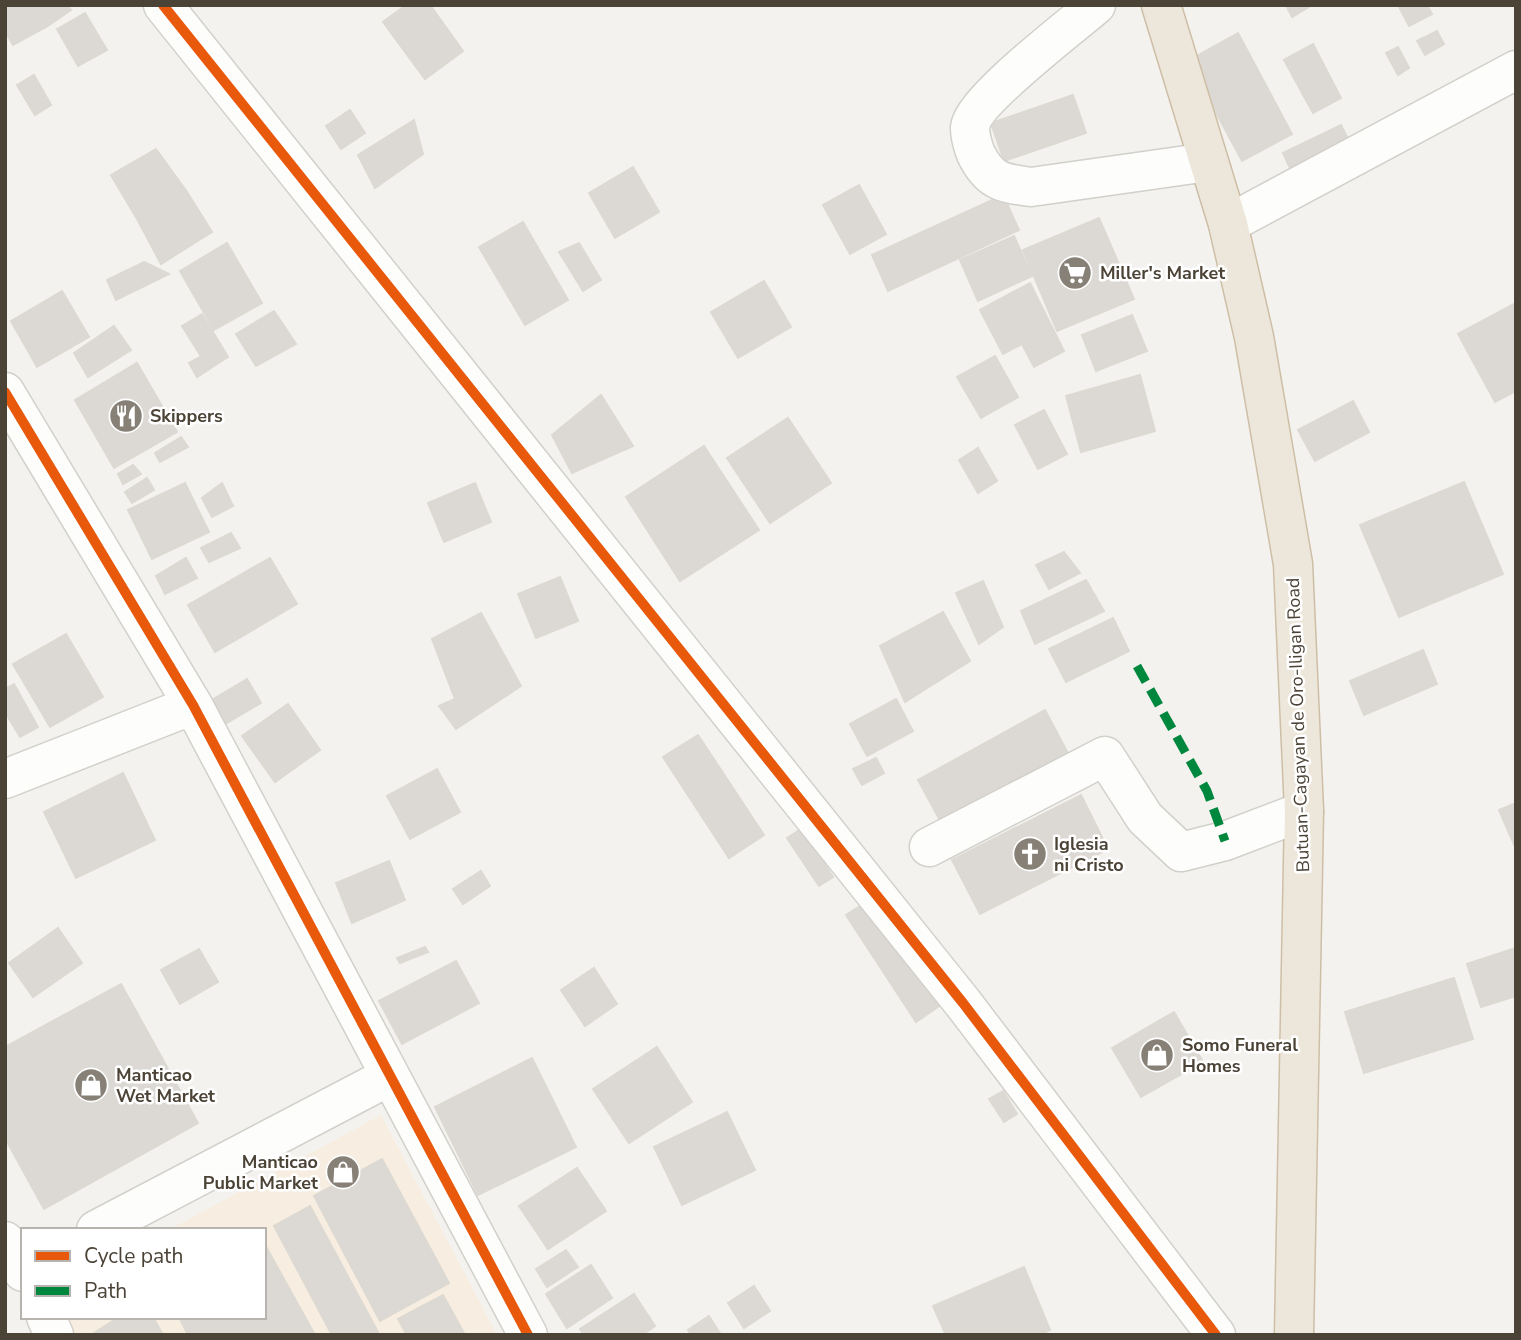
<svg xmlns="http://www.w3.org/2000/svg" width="1521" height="1340" viewBox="0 0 1521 1340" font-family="'Nunito Sans',sans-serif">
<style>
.commercial{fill:#f7ede0}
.building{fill:#dcd9d4;stroke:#dcd9d3;stroke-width:2}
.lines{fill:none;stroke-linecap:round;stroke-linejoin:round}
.minor-casing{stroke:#d2d0cb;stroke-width:41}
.highway-casing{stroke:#cebea6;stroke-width:41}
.minor{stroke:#fdfdfc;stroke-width:38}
.highway{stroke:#ede7db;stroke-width:38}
.quiet{stroke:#00873e;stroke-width:9;stroke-dasharray:18 9;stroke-linecap:butt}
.cycleway-casing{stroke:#fff;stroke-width:15}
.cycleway{stroke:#e8590c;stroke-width:10}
.labels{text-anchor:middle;stroke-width:5;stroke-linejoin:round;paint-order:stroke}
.poi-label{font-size:18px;font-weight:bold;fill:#4c4337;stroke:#fff;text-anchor:start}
.street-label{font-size:18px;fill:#4c4337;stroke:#fff}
</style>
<rect width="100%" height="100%" fill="#f4f2ee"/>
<path class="commercial" d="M381,1115L497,1335H73L64,1317H264V1230H169Z"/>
<path class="building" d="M5,5H32L46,27L13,45L5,31Z
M36,5H67L71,10L46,27L33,7Z
M406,5H430L463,51L425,79L383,22Z
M1286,5H1312L1292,17Z
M1398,5H1427L1432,14L1409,26Z
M85,13L107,50L78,66L57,29Z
M1437,31L1444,44L1425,55L1417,41Z
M1238,33L1292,134L1242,161L1188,61Z
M1313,44L1341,98L1313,113L1284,60Z
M1398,47L1409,68L1398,75L1386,53Z
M34,75L51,105L35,115L17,85Z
M1073,95L1086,133L1004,161L991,123Z
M350,110L365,133L341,149L326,126Z
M414,120L423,154L375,188L358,155Z
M1341,125L1354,151L1295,179L1283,153Z
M156,149L187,192L137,219L111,175Z
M633,167L659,212L615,238L589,193Z
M859,185L886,234L850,254L823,205Z
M187,192L212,232L161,264L137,219Z
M1003,195L1019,230L888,291L872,255Z
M1099,218L1134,299L1057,331L1023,250Z
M523,222L568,300L525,325L479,247Z
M1014,236L1032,276L978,301L960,260Z
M227,243L262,303L214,330L180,271Z
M579,243L601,280L583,291L559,252Z
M144,262L169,274L116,300L107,280Z
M764,281L791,327L738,358L711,312Z
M1030,283L1064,351L1034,367L1022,344L1003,354L980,310Z
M62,291L89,337L37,367L11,321Z
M1516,303V391L1495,402L1458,334Z
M274,311L296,344L256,366L236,334Z
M202,314L228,357L209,369L182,326Z
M1132,315L1147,351L1096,371L1082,335Z
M114,326L131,350L88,377L74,353Z
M995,356L1018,397L981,418L957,377Z
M200,357L208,370L197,377L189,363Z
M137,363L177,432L114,468L75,400Z
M1140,375L1155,431L1081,452L1066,396Z
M601,395L633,446L572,473L552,435Z
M1353,401L1369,432L1315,461L1298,430Z
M1044,410L1067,454L1038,469L1015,425Z
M788,418L831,483L770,523L727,458Z
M181,437L188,447L160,462L155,453Z
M704,446L759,530L680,581L626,497Z
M978,448L997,481L978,493L959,460Z
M133,465L141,474L123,484L118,474Z
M147,478L154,490L132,503L125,492Z
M1464,482L1503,574L1399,617L1360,525Z
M185,483L209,532L152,559L128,510Z
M222,483L233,506L212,517L202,498Z
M475,483L491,522L444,542L428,503Z
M231,533L240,548L209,562L201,548Z
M1064,552L1080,573L1049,589L1036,565Z
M186,558L197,578L165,594L156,576Z
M270,558L297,604L215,652L188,605Z
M560,577L578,621L536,638L518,594Z
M1086,580L1104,611L1035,644L1021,611Z
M983,581L1003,627L979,644L956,593Z
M943,612L970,661L905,702L880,646Z
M481,613L521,686L456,729L439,706L455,699L432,639Z
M1113,618L1129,651L1066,682L1049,649Z
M66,634L103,697L50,727L13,664Z
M1423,650L1437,684L1364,715L1350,681Z
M247,679L261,703L211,732L198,708Z
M14,684L38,727L20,737L5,712V689Z
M896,699L913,731L867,756L850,724Z
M288,704L320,750L275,782L242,736Z
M1045,710L1070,757L943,826L918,780Z
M698,735L764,835L729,858L663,757Z
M876,758L884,773L862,785L853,769Z
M437,769L460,812L410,839L387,796Z
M123,773L155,840L76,878L44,812Z
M1081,795L1108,849L980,914L952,860Z
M1516,803V849L1499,810Z
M801,829L833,877L819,886L787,838Z
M389,861L405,900L352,923L336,883Z
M481,871L490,886L463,904L453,889Z
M879,894L948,1000L916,1022L846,915Z
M58,928L82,963L33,997L9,963Z
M425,947L428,952L400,963L397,958Z
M1516,948V996L1481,1007L1467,964Z
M199,949L218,982L180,1004L161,970Z
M456,961L479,1003L402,1044L379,1001Z
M594,968L617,1004L585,1026L561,990Z
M1454,978L1473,1039L1364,1073L1345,1012Z
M121,984L198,1123L44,1209L5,1138V1047Z
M1174,1012L1203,1062L1141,1097L1112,1048Z
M657,1047L692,1102L629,1143L593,1089Z
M532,1058L576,1147L478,1195L435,1107Z
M1003,1091L1017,1114L1004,1122L989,1099Z
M727,1112L755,1170L682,1205L654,1147Z
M382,1159L449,1283L380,1321L314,1196Z
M577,1168L606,1211L548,1249L519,1206Z
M310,1206L379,1334L377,1335H332L274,1226Z
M264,1243L315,1335H188L179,1317H264Z
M566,1250L578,1267L547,1287L536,1269Z
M591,1265L612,1298L567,1328L546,1294Z
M1024,1267L1050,1330L1040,1335H946L933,1306Z
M754,1286L770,1311L744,1328L728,1303Z
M634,1294L655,1326L642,1335H584L580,1329Z
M443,1295L465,1335H407L398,1319Z
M709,1316L721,1335H691L688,1330Z
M119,1317H153L163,1335H91Z"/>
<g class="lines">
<g class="minor-casing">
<path id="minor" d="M163,5L963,1003L1216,1335
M1096,5C1072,26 972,101 970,128C970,135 973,147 976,154C990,182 1002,183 1031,187L1208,162
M1228,224L1516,70
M5,392L193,705L528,1335
M5,779L193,705
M929,847L1105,756L1145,818L1181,852L1225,841L1304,811
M96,1230L390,1076
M5,1241L23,1272
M46,1317L54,1335"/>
</g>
<g class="highway-casing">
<path id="highway" d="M1161,5L1228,224L1254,337L1293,564L1304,811L1294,1335"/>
</g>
<use href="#minor" class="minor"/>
<use href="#highway" class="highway"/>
<path class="quiet" d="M1137,666L1207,791L1225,841"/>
<g class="cycleway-casing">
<path id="cycleway" d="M163,5L963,1003L1216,1335
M5,392L193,705L528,1335"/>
</g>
<use href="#cycleway" class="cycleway"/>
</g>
<defs>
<g id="supermarket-disc" transform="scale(1.75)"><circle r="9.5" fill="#878077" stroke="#fff"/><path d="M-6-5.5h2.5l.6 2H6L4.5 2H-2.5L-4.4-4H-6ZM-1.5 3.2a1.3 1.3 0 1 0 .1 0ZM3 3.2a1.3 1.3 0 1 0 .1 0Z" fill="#fff"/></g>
<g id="restaurant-disc" transform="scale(1.75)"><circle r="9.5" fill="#878077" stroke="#fff"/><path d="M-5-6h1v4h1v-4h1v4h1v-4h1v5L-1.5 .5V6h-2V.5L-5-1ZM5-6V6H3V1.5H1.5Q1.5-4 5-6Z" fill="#fff"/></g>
<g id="church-disc" transform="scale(1.75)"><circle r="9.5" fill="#878077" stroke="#fff"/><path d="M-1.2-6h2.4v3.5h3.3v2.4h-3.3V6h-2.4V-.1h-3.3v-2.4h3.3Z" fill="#fff"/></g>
<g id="shop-disc" transform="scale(1.75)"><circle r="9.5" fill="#878077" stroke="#fff"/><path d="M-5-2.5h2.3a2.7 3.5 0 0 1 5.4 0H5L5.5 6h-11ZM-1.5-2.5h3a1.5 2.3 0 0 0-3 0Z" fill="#fff"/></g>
</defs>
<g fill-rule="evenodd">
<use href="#supermarket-disc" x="1075" y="273"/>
<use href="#restaurant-disc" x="126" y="416"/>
<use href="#church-disc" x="1030" y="854"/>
<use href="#shop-disc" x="1157" y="1055"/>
<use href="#shop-disc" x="91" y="1085"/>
<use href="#shop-disc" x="343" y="1172"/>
</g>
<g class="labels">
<g class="poi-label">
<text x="1100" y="279">Miller's Market</text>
<text x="150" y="422">Skippers</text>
<text x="1054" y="850">Iglesia<tspan x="1054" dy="21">ni Cristo</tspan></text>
<text x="1182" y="1051">Somo Funeral<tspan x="1182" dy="21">Homes</tspan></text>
<text x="116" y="1081">Manticao<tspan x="116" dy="21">Wet Market</tspan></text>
<text x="318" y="1168" text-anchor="end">Manticao<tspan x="318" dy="21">Public Market</tspan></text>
</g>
<g class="street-label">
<text transform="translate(1298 725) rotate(-92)" y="6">Butuan-Cagayan de Oro-Iligan Road</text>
</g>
</g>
<rect width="1521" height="1340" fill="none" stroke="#4c4337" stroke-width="14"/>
<rect x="21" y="1228" width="245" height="91" fill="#ffffff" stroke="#b7b4af" stroke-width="2"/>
<rect x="35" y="1251" width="35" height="10" fill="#e8590c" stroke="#b7b4af" stroke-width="2"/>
<text x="84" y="1263" font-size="21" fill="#4c4337">Cycle path</text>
<rect x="35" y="1286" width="35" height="10" fill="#00873e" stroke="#b7b4af" stroke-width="2"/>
<text x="84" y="1298" font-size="21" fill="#4c4337">Path</text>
</svg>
